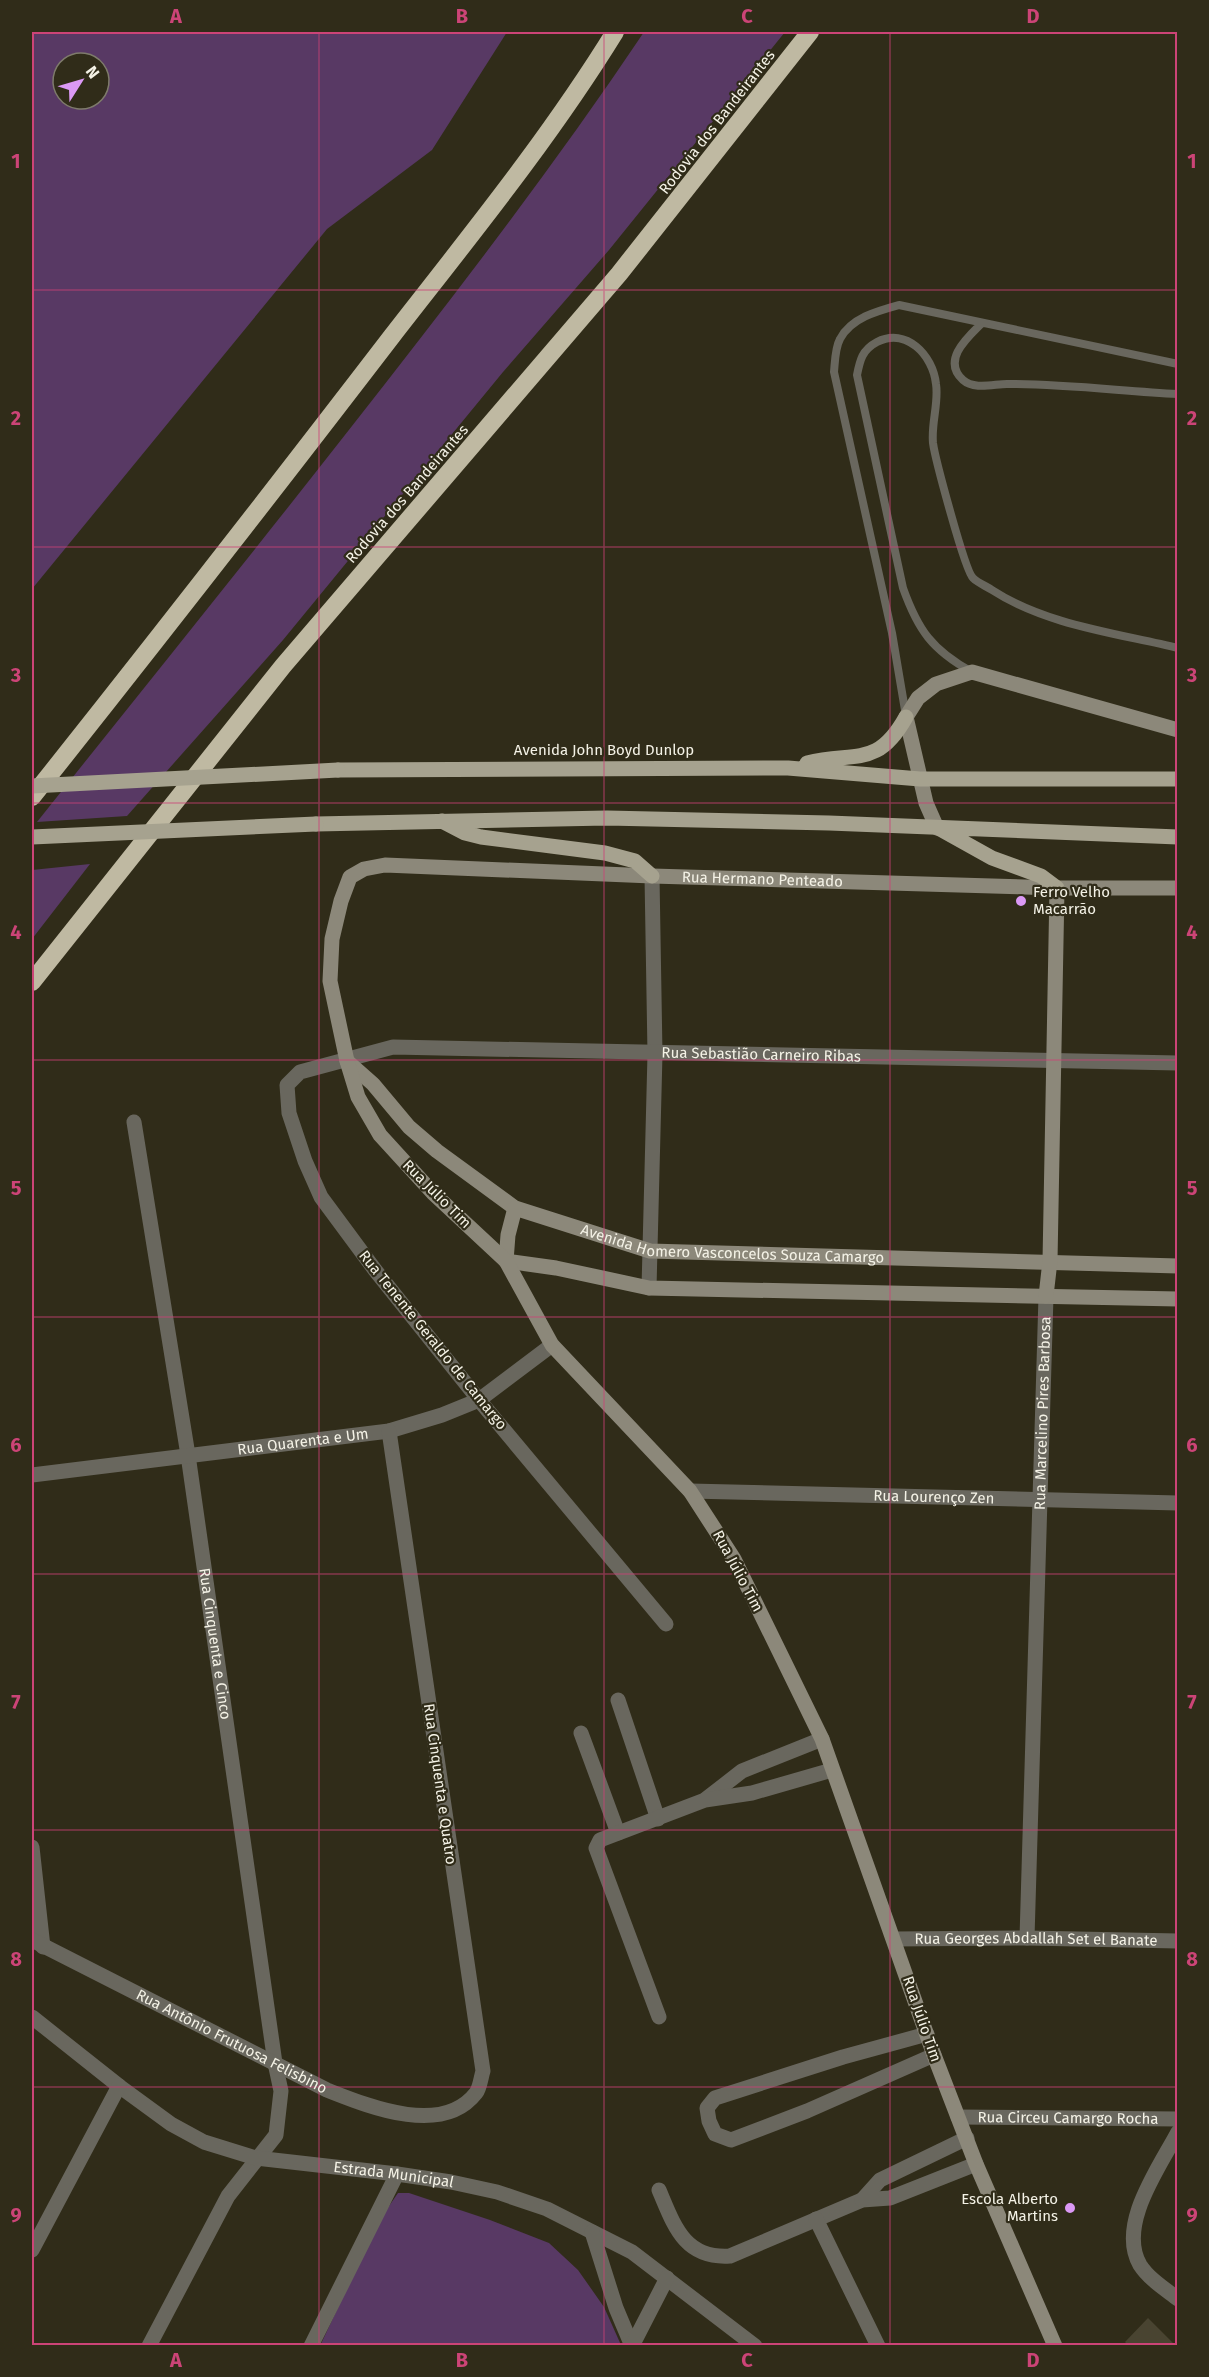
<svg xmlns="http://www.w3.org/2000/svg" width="1209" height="2377" viewBox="0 0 1209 2377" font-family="'Fira Sans',sans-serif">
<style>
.green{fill:#583964;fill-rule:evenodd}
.building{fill:#494431}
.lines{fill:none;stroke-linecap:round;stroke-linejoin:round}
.service{stroke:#69675e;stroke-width:8}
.minor{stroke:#69675e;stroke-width:15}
.secondary{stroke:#8c887a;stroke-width:15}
.primary{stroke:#a6a28f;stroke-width:15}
.motorway{stroke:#bfb9a2;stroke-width:18}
.primary-bridge{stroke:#a6a28f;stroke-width:15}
.grid{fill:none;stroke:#c47;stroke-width:1.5;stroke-opacity:0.55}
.poi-dot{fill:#db99f5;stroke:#302c19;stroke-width:2}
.labels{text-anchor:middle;stroke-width:4.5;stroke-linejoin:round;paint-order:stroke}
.street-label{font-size:15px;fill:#f4f2e6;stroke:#302c19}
.poi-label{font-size:15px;fill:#f4f2e6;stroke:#302c19;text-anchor:start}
.neatline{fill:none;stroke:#c47;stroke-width:2}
.grid-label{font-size:20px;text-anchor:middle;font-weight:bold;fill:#c47}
</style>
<rect width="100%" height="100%" fill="#302c19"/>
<path class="green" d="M32,32H507L432,150L327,229L32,589ZM63,63H99V99H63Z
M644,32H785L609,250L503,372L283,640L127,816L37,822C142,690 248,559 352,426C453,297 553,168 644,32Z
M90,864L32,939V870Z
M398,2193H409L490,2220L549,2243L578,2270L604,2307L621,2345L320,2346L378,2222Z"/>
<path class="building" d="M1148,2318L1176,2346H1129L1125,2342Z"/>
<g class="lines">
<path class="service" d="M982,323C968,337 941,360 963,380C974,390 994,384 1007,384C1064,384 1121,391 1178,394
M972,672C932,650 918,630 903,588L857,375C860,360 862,350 877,342C906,327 933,355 936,384C939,403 931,423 933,443C935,458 965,571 973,578C978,583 986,586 992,590C1046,625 1116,633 1178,648
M906,716L892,633L834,372C835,362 835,348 840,339C851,318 877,311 899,305L1178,364"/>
<g class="minor">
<path id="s1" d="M134,1122L188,1455L275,2063L281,2091L276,2135L228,2196L149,2346"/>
<path d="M649,1288L655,1054L652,876"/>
<path id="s2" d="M32,1475L389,1431L442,1415L479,1400L552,1345"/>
<path id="s3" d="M690,1491L1178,1503"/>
<path id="s4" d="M666,1624L479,1400L375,1270L321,1197L305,1161L289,1113L287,1085L300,1072L393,1047L1178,1063"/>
<path d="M618,1700L658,1819"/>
<path d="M581,1733L618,1833"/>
<path d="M706,1799L742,1771L822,1739"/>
<path d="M32,1847L43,1947"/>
<path id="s5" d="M1027,1938L1046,1296"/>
<path id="s6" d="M894,1939L1027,1938L1178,1941"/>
<path id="s7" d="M32,1940L327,2090C368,2106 442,2137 476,2093C480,2088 481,2077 483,2071L389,1431"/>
<path id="s8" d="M32,2017L119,2086L171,2124L204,2142L256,2158L397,2174L451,2182L497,2192L547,2209L632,2252L755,2346"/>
<path d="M659,2017L596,1848L600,1840L705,1800L752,1793L832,1770"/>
<path d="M927,2034L843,2057L715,2098L707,2108L709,2121L715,2134L731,2140L807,2111L934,2055"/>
<path id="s9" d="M958,2117L1178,2119"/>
<path d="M1178,2132C1159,2168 1117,2225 1140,2265C1149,2279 1165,2289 1178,2299"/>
<path d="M659,2190C674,2225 684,2259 730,2256L862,2200L890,2198L976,2164"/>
<path d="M862,2200L880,2180L967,2138"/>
<path d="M816,2219L878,2346"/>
<path d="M592,2232L616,2308L632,2346"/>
<path d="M32,2250L119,2086"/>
<path d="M311,2346L397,2174"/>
<path d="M632,2346L667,2278"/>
</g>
<g class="secondary">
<path d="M937,828L926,803L906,717L918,698L936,684L972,672L1178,730"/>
<path id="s10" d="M347,1061L373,1084L409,1127L437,1151L515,1208L650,1251L1178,1266"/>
<path d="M506,1261L556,1268L649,1288L1178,1299"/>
<path d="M506,1261L508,1235L515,1208"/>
<path d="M1046,1296L1050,1261L1057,888"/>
<path id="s11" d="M1055,2346L976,2164L934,2055L822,1739L734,1559L690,1491L552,1345L506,1261L433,1193L380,1135L358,1097L347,1061L330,981L332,939L341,901L350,877L364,869L385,865L652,876L1057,888H1178"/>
</g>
<path class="primary" d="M807,763C855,751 877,769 906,717
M338,770L788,768L920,779H1178
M442,821L465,833L481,837L605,853L635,861L652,876
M316,824L607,818L829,823L1178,837
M940,829L992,858L1041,876L1057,888"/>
<path class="motorway" d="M32,797C153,645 273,491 392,336C469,237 549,139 615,32
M32,982L283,666L619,274L810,32"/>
<path class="primary-bridge" d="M32,786L338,770
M32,837L316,824"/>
</g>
<path class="grid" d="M319,32V2346M604,32V2346M890,32V2346M32,290H1178M32,547H1178M32,803H1178M32,1060H1178M32,1317H1178M32,1574H1178M32,1830H1178M32,2087H1178"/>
<g class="poi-dot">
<circle cx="1021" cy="901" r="6"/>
<circle cx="1070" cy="2208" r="6"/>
</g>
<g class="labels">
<g class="street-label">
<text transform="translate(717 122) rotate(-52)" y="5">Rodovia dos Bandeirantes</text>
<text transform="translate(407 494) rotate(-49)" y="5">Rodovia dos Bandeirantes</text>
<text x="604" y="755">Avenida John Boyd Dunlop</text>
<text dy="5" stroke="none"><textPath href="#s11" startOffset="2092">Rua Hermano Penteado</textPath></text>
<text dy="5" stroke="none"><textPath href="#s4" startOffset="1150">Rua Sebastião Carneiro Ribas</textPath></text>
<text transform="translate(437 1194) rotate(45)" y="5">Rua Júlio Tim</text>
<text dy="5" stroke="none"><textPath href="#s10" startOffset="447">Avenida Homero Vasconcelos Souza Camargo</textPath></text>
<text transform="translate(433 1340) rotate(51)" y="5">Rua Tenente Geraldo de Camargo</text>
<text dy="5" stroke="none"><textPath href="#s5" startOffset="525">Rua Marcelino Pires Barbosa</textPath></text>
<text dy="5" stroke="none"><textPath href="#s2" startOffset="273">Rua Quarenta e Um</textPath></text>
<text dy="5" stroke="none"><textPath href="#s3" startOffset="244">Rua Lourenço Zen</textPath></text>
<text transform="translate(738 1571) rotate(62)" y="5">Rua Júlio Tim</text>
<text dy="5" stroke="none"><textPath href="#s1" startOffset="528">Rua Cinquenta e Cinco</textPath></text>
<text transform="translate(440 1784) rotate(82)" y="5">Rua Cinquenta e Quatro</text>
<text dy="5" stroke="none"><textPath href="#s6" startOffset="142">Rua Georges Abdallah Set el Banate</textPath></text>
<text transform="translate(922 2019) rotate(71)" y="5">Rua Júlio Tim</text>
<text dy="5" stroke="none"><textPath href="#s7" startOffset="224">Rua Antônio Frutuosa Felisbino</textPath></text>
<text dy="5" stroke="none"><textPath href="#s9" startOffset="110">Rua Circeu Camargo Rocha</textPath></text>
<text dy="5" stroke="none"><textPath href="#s8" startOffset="406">Estrada Municipal</textPath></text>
</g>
<g class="poi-label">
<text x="1033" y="897">Ferro Velho<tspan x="1033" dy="17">Macarrão</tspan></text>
<text x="1058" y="2204" text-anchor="end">Escola Alberto<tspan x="1058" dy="17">Martins</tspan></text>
</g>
</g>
<rect width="1209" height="2377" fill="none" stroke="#302c19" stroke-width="66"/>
<g transform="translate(81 81) rotate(53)"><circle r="28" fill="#302c19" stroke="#7e7b6b" stroke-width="1.5"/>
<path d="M0-4.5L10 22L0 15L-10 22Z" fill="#db99f5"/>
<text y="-9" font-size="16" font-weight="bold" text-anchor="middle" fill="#f4f2e6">N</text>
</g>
<rect x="33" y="33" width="1143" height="2311" class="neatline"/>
<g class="grid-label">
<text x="176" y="23">A</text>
<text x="462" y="23">B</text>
<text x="747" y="23">C</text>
<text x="1033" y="23">D</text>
<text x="16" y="168">1</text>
<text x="1192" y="168">1</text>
<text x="16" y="425">2</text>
<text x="1192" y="425">2</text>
<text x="16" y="682">3</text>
<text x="1192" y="682">3</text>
<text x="16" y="939">4</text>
<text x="1192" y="939">4</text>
<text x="16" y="1195">5</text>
<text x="1192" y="1195">5</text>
<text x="16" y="1452">6</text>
<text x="1192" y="1452">6</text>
<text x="16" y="1709">7</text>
<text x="1192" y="1709">7</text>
<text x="16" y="1966">8</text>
<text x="1192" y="1966">8</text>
<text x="16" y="2222">9</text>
<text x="1192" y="2222">9</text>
<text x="176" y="2367">A</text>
<text x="462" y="2367">B</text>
<text x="747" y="2367">C</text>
<text x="1033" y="2367">D</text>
</g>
</svg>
